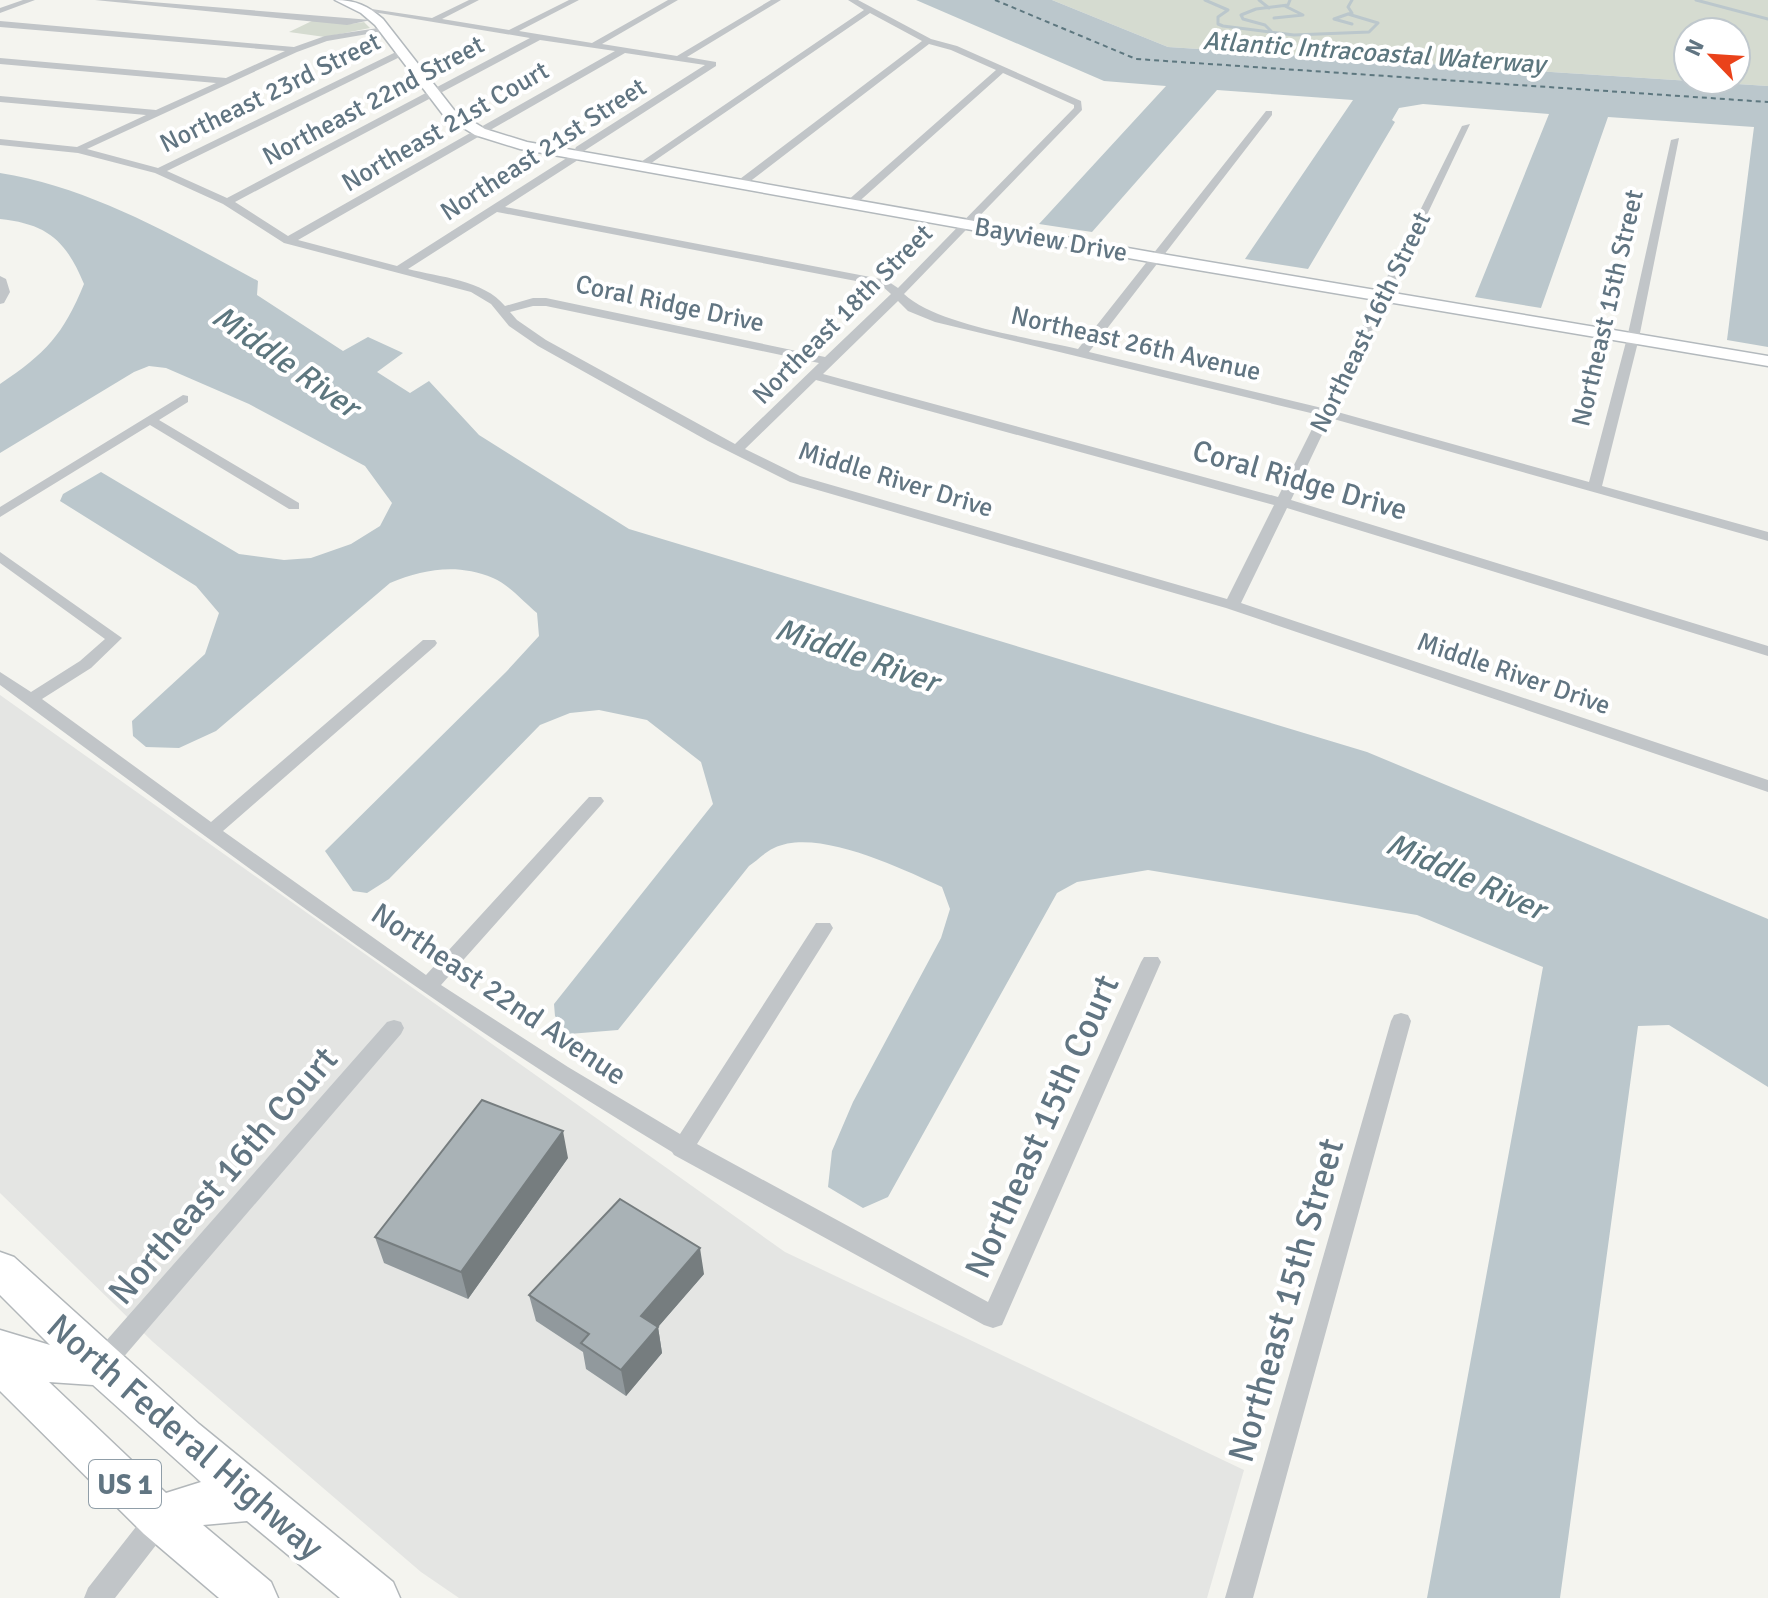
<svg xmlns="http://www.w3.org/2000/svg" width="1768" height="1598" viewBox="0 0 1768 1598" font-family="Signika,sans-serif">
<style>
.built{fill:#e4e5e3}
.green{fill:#d5dbd0;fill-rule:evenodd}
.water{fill:#bbc7cc}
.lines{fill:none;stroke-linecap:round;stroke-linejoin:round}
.stream{stroke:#bbc7cc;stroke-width:3}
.ferry{stroke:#5d777f;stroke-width:2;stroke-dasharray:5 4;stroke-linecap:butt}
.secondary-casing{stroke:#b3b9bd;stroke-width:3}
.primary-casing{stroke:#b2b7ba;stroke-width:3}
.street{fill:#c1c5c8;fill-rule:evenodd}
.secondary{fill:#fff;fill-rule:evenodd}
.primary{fill:#fff;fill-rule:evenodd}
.wall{fill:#91999d}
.shaded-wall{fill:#767d7f}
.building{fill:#a9b2b6;stroke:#767d7f;stroke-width:2}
.labels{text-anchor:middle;stroke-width:8;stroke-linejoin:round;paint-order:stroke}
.far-water-label{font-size:26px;font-style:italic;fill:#5d777f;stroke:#fff}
.far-street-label{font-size:26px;fill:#617582;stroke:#fff}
.shield{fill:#fff;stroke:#909ea8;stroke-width:2}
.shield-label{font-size:28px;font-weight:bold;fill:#617582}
.street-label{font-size:30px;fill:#617582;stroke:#fff}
.water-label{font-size:32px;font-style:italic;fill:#5d777f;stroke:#fff}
.near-street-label{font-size:36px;fill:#617582;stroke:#fff}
</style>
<rect width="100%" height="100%" fill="#f4f4ef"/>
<path class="built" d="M0,695L785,1252L1244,1470L1207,1598H459L421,1572L153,1342L0,1193Z"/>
<path class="green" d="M1052,0H1768V86L1168,47ZM1688,32H1736V80H1688Z
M314,20L350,24L364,22L370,28L325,37L289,32Z"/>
<path class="water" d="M916,0H1052L1168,47L1768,86V347L1727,340L1754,127L1608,117L1541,308L1475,297L1549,114L1423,104L1399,108L1392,120L1395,122L1308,269L1245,259L1353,100L1217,90L1092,232L1039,224L1166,86L1104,81Z
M0,173C93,188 176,237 258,281L257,295L343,351L368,337L403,353L377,372L410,393L429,381L479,435L629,529L1367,752L1768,919V1087L1669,1025L1638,1026L1560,1598H1427L1543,967L1417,915L1148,870L1077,882L1057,893L888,1197L863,1208L828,1187L832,1151L853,1102L941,938L950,909L942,887C902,869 817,827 774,848C765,852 757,861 749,866L618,1030L569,1034L555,1016L554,1004L713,804L701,762L647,720L599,710L570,713L540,725L389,879L367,893L353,891L325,851L506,672L539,636L537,613C524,602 508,584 493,578C457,563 424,569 390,583L216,731L179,748L146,747L133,736L132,721L205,654L219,613L196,586L60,501L63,494L101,472L239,554L284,560L311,558L351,544L380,526L392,503L365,466L249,404L166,368L149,366L134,372L0,453V384C46,353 63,335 84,284C66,241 48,224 0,219Z"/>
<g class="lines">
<path class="stream" d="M1205,0L1228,10L1218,17V24L1223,26L1294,35L1369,32L1378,23L1348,14L1352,13L1348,7L1352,0
M1259,0L1269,8
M1696,0L1768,19
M1348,14L1334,19L1352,24
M1274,18L1303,15L1285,6
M1271,31L1265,25L1243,19L1241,15L1256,9L1288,5L1290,0"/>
<path class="ferry" d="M995,0L1136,59L1768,102"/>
<g class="secondary-casing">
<path id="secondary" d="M335,0C356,0 368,6 383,19L454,110L485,129L527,142L1156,253L1768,356V366L1156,263L520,149L475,135L444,116L375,25L361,13Z"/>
</g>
<g class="primary-casing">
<path id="primary" d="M0,1252L14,1257L199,1424L393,1582L400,1598H340L247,1521L203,1525L271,1582L278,1598H219L144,1534L0,1391V1330L50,1345L0,1295ZM49,1382L93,1385L201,1482L166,1493Z"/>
</g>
<path class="street" d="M23,0H35L0,13V8Z
M95,0H127L371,20L347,25Z
M469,0H479L442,19L509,30L569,0H579L519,31L592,43L668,0H678L602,44L677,56L771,0H781L687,57L716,62V66L584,151L581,158L505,207L886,280L898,288L1074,108V105L1003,73L854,206H846V202L996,70L951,50L929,44L744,186H736V182L922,41L870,13L644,168L635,166L864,10L848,0H858L931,39L957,46L1081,101L1082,110L904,294C937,325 1032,338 1078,349L1266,111H1272V115L1089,352L1322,408L1462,126L1470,124L1334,411L1589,482L1627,338L1671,140L1679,138L1639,338L1602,486L1768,532V541L1330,418L1291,500L1768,646V656L1287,508L1241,603L1768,780V792L1226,608L790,482L708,441L538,346L509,326L491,304L471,292L284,243L223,204L155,173L78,153L0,145V139L77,147L146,115L0,102V96L156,110L216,83L0,64V58L226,78L285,51L0,27V21L294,47L325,36L385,27V31L327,41L297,52L87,149L158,168L398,51H404V55L167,171L227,198L530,38L361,10L365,8L432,18ZM540,40L615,51L288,236L235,202ZM625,53L705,65L576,147L573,154L397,266L298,240ZM497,212L882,286L891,294L825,357L546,298H533L505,306C484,280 439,277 408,269ZM898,301L908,311L935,322L1319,415L1278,497L823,374ZM533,306H546L819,363L735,444L546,340L517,320L510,312ZM816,380L1274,505L1227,599L800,476L745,449Z
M0,276L6,279L10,292L4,303L0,304Z
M183,395L188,396V402L159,420L299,503V509H289L150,425L0,517V507Z
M0,552L122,638L91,668L42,699L211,822L423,640H435L437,643L435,646L223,831L426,975L589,797H601L604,801L601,805L441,985L568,1067L680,1134L816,923H830L833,928L830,933L697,1144L988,1302L1141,962L1144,957H1158L1161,962L1002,1325L993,1328L984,1325L674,1155L672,1152C437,1012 220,847 0,685V672L31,692L80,661L105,639L0,563Z
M1401,1013L1408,1015L1411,1021L1253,1598H1225L1391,1021L1394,1015Z
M394,1020L401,1022L404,1028L401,1034L109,1374L100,1377L91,1374L87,1366L91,1358L387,1022Z
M160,1505L170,1509L173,1518L170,1527L115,1598H84L88,1588L150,1509Z"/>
<use href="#secondary" class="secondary"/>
<use href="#primary" class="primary"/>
</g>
<path class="wall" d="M568,1158L468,1299L384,1263L375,1237Z
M704,1274L658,1327L662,1353L626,1396L586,1369L583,1352L536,1321L529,1295Z"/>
<path class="shaded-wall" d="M563,1131L568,1158L468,1299L461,1272Z
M700,1248L704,1274L645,1342L641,1316Z
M658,1327L662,1353L626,1396L621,1370Z"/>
<path class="building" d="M482,1100L563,1131L461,1272L375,1237Z
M620,1199L700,1248L641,1316L658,1327L621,1370L581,1343L589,1334L529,1295Z"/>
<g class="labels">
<g class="far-water-label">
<text transform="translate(1374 52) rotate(4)" y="9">Atlantic Intracoastal Waterway</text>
</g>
<g class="far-street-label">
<text transform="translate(270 92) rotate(-26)" y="9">Northeast 23rd Street</text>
<text transform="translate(373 100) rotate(-28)" y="9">Northeast 22nd Street</text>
<text transform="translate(445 126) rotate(-30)" y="9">Northeast 21st Court</text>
<text transform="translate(543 149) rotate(-33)" y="9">Northeast 21st Street</text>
<text transform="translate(1051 239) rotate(10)" y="9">Bayview Drive</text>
<text transform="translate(670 303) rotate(12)" y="9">Coral Ridge Drive</text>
<text transform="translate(1607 308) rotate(-77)" y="9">Northeast 15th Street</text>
<text transform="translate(842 314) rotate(-45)" y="9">Northeast 18th Street</text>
<text transform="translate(1370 322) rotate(-64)" y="9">Northeast 16th Street</text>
<text transform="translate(1136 343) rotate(13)" y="9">Northeast 26th Avenue</text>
<text transform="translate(896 479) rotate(17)" y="9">Middle River Drive</text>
<text transform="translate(1514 673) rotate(19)" y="9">Middle River Drive</text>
</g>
<rect class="shield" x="89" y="1460" width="72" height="48" rx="6"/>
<g class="shield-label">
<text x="125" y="1494">US 1</text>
</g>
<g class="street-label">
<text transform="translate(1300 480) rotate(16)" y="10">Coral Ridge Drive</text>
<text transform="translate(499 994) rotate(34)" y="10">Northeast 22nd Avenue</text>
</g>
<g class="water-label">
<text transform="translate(286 361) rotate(35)" y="11">Middle River</text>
<text transform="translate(857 655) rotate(19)" y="11">Middle River</text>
<text transform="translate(1466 876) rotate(24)" y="11">Middle River</text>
</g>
<g class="near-street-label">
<text transform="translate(1041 1126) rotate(-66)" y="13">Northeast 15th Court</text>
<text transform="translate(222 1175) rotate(-49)" y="13">Northeast 16th Court</text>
<text transform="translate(1285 1300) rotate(-74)" y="13">Northeast 15th Street</text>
<text transform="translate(186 1436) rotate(41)" y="13">North Federal Highway</text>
</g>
</g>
<g transform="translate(1712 56) rotate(295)"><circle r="38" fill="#ffffff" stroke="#c0c8cd" stroke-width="2"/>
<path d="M0-6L14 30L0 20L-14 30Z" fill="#ea421a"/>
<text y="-12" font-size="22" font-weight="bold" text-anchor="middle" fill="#617582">N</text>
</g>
</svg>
